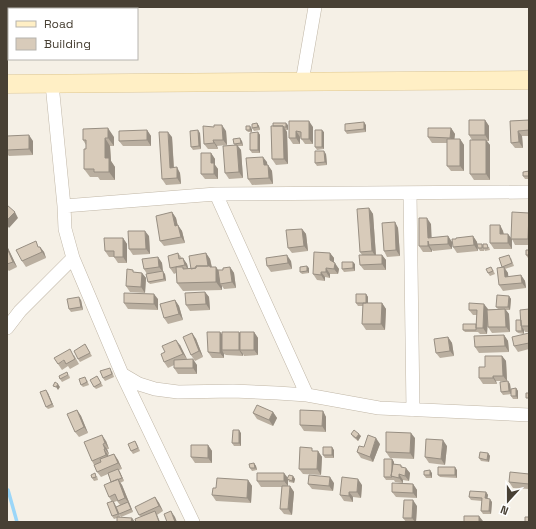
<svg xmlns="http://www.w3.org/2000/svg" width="536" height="529" viewBox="0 0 536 529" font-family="'Space Grotesk',sans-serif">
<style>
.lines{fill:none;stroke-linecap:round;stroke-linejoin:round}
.stream{stroke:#9bd6f8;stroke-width:3.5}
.street-casing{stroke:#c1b7a7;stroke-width:14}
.secondary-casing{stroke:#ddc692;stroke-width:19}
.street{stroke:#fff;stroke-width:13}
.secondary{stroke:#ffefc5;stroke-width:18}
.wall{fill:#baafa0;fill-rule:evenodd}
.shaded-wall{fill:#978e82}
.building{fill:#d8cbba;stroke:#978e82}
</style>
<rect width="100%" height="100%" fill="#f5f0e6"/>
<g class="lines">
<path class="stream" d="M7,490H8L17,522"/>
<g class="street-casing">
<path id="street" d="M302,82L315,7
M52,84L64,206L65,229L73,258L122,374L193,522
M410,193L413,410
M216,194L307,395
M64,206L216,194L529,192
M7,328L20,311L73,258
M122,374L139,384L155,389L178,392L233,391L277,393L307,395L379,408L529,415"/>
</g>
<g class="secondary-casing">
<path id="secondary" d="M7,84L529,80"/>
</g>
<use href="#street" class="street"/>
<use href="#secondary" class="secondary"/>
</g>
<path class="wall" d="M485,120L489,126V141H487L490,145V180H474L470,174L472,140L469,135Z
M529,120V136H522L523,148H515L511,143L510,121Z
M289,121L313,127V144H305L300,137V144H293L289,138Z
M257,123L259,126L260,130L254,131L252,128Z
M288,125V130H286L287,132L288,164L276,165L272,159L271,126Z
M366,125V132L347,134L345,131Z
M451,128L455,134L454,139H460L464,145V171H451L447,166V143H432L428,137Z
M252,129V132H248L246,130Z
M147,130L151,136V146H123L119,141Z
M226,131L227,145L217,146L218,149H208L204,144Z
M258,132L260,135V153H252L250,150Z
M324,132V149L317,150L315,147Z
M200,133L201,149L193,150L191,147Z
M7,136L33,141V155L9,156L7,154Z
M114,137V146H110L111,161L115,167V180H100L98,177H90L84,169L86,145L83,140Z
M172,137L174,167L180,173L181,184L166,185L162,179Z
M242,141L243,146H238L241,150L243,178L229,179L225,173L235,145L234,144Z
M211,153L215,159V165L218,169V179H205L201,174Z
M326,154L327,165L317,166L315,163Z
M267,162V165H268L272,171L273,184L252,185L248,179Z
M529,171V179H525L523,176Z
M369,208L373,214L376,255H382L386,260V270H364L360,265L362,255L360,252Z
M172,212L176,218L178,226L182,231L185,243L164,246L160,241Z
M529,213V245H515L512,239V249H494L490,243L500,225L503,231L504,234L511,239Z
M395,222L398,228L400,256L387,257L384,251Z
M431,224V238L448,236L452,242V249L433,251L432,250V252H423L419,246Z
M302,229L306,234L308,251L292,253L288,248Z
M149,236L150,254L133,255L129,249Z
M473,236L477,242L478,251L457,253L453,247L456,239Z
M123,238L127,244V263H118L114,257H109L105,251Z
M482,244L483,246L489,247L490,250L485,251L484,249V251H480L478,248Z
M7,246L17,267L9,271L7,269Z
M40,247L44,252L46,258L26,267L22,261Z
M529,250V258H528L526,255Z
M178,253L182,258L187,264L188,269H191L206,253L210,259L212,267H216L219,271L230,267L234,273L236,288L224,289L222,286V290L183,291L177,283L176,273L174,274L170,268Z
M330,253L334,258V263L339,269L338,274H330V278L325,277V281L317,280L313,274Z
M158,257L162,263L163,272L165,274L166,281L150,284L148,282L147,274L144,269Z
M499,258H511L514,266L505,269L508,273V277L521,275L525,281L526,288L503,291L499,285L503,267Z
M291,261L292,269L271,272L267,266Z
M355,264V271L344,272L342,269Z
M309,268V273L302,274L300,272Z
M493,270L495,274L490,276L488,273Z
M135,272L142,273L146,278L145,293L130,292L126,286Z
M205,292L209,297L210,310L190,311L186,305Z
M366,294L368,297V303H382L386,309L385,330H366L362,324L363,306H358L356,303Z
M509,296L511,299L510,310H506L509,314L510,332L492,333L488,327V322L487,334H480L478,332H465L463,330L476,324L477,315H473L469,310L498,309L496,307Z
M158,299V310L128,309L124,303Z
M81,300L83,310L71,312L69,309Z
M175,300L179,306L183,320L168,324L164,318Z
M529,309V332H525L524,330V334L518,333L516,331L521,320Z
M220,332L222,334L239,332L240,334L254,332L258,338V355L244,356L243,354V356L226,355L224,354V358H212L208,352Z
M192,333L196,339L203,357L195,361L191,355Z
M529,333V349L518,352L514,346Z
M504,335L508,341L509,352L479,353L475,347Z
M448,337L452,343L454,356L440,358L436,353Z
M85,344L92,356L80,362L78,359Z
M180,345L187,359L197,365V374H178L174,368V365L168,368L164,362Z
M74,355L79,364L70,369L68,366L62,370L58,364Z
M502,356L506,361L507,381L510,384L511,390L516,388L518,391V399H513L511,396V394L503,395L501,392L506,381H496L497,384H483L479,378L485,367Z
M112,371L114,377L105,381L103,378Z
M69,375L70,378L62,382L60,379Z
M97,376L103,386L96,389L94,387Z
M87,380L89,385L83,387L81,385Z
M48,393L54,407L48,409L46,407Z
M77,410L81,416L88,433L79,437L75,432Z
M323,411L326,417V432L304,431L300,425Z
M273,412L277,418L273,426L257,419L253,413Z
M241,433V446H234L232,443Z
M351,434L361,436L358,441L353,437Z
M415,438L414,459L390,458L386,452Z
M106,441L109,449H107L109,454L108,455V456L114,454L118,460L122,469L119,470L124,481L120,483L122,485L133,512L121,517L119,514L116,507L120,517L114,519L112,516V502L109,497L111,482L108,474L101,477L97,472L94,465L92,461ZM117,501L120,505L116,507L114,502Z
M135,441L137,444L140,451L133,454L131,451Z
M380,444L373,462L361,458L357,452L364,447Z
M208,445L212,451V463H195L191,457Z
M447,446L445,465L429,463L425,457Z
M334,450V458H325L323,455Z
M314,451H318L322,457L321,475L303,474L299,469Z
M488,453L490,456L489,462L481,461L479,458Z
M392,459L394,462V464L403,467L410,473L409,481L403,480V483L413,484L417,490V498L396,497L392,492L402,483L395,482L394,480H386L384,477Z
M254,463L256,466L257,470L252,471L250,468Z
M457,470V478L440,477L438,475Z
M432,473V478H426L424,475Z
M529,474V489L513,488L509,482Z
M97,476L98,480L94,481L92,478Z
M293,476L295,479L294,483L289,482L288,479V486H290L294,492L292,515L284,514L280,509L282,487H261L257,481L288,478Z
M248,480L252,486L251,503L216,501L212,495Z
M334,483L333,491L312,489L308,484Z
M362,485L361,498L353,497V502L344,501L340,495Z
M486,492L488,495L487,499L492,502L491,514H483L481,511L482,501L471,500L469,497Z
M155,497L159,503L163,511L157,515L158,517H141L139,515Z
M417,506L416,522H406L403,518Z"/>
<path class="shaded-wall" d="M485,120L489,126V141L485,135Z
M309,121L313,127V144L309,139Z
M364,122L366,125V132L364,129Z
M257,123L259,126L260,130L258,127Z
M286,123L288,125V130L286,127Z
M222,125L226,131L227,145L223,140Z
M250,126L252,129V132L250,130Z
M283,126L287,132L288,164L284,159Z
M108,128L114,137V146L108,138Z
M451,128L455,134L454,143L450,138Z
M147,130L151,136V146L147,140Z
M198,130L200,133L201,149L199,146Z
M322,130L324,132V149L322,147Z
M296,131L300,137V144L296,138Z
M518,131L522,136L523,148L519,142Z
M168,132L172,137L174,173L170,168Z
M258,132L260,135V153L258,150Z
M29,135L33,141V155L29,149Z
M105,138L110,146L111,161L115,167V180L109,172L105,158Z
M240,138L242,141L243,146L241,143Z
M460,139L464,145V171L460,166Z
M213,140L217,146L218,149L214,143Z
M486,140L490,145V180L486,174Z
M237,145L241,150L243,178L239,172Z
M324,151L326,154L327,165L325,162Z
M211,153L215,159V165L218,169V179L214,174L211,163Z
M263,157L267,162L268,171L264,165Z
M268,165L272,171L273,184L269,178Z
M177,167L180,173L181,184L177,178Z
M369,208L373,214L376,257L372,251Z
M15,212L18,218L9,228L7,225V220Z
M172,212L176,218L179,232L175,226Z
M427,218L431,224L432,244L428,238Z
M395,222L398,228L400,256L396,250Z
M178,225L182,231L185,243L181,237Z
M500,225L503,231L504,239L500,234Z
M302,229L306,234L308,251L304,246Z
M145,231L149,236L150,254L146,249Z
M508,234L512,239V249L508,243Z
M448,236L452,242V249L448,244Z
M473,236L477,242L478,251L474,245Z
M123,238L127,244V263L123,257Z
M428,241L429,245L432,250V252L428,246Z
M7,246L8,248L17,267L13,262L7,248Z
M40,247L44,252L46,258L42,252Z
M206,253L210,259L212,269L208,266Z
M330,253L334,258V266L330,260Z
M287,255L291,261L292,269L288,263Z
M382,255L386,260V270L382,264Z
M158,257L162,263L163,272L165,274L166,281L164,279L163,272L159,267Z
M183,258L187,264L189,271L185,265Z
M353,262L355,264V271L353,268Z
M335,263L339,269L338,274L334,269Z
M307,266L309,268V273L307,271Z
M216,267L221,275L220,284L222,286V290L216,282Z
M230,267L234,273L236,288L232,282Z
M504,267L508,273L509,283L505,277Z
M326,268L330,274V278L326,272Z
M321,272L325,277V281L321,275Z
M142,273L146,278L145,293L141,287Z
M521,275L525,281L526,288L522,283Z
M205,292L209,297L210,310L206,304Z
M154,294L158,299V310L154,304Z
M366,294L368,297V306L366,303Z
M509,296L511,299L510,310L508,307Z
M79,297L81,300L83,310L81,307Z
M175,300L179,306L183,320L179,314Z
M382,303L386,309L385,330L381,324Z
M484,304L488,309L487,334L483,328Z
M505,309L509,314L510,332L506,327Z
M522,327L524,330V334L522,331Z
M220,332L224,337L222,350L224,354V358L220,353Z
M239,332L243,338L240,350L243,354V356L239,350Z
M254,332L258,338V355L254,350Z
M192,333L196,339L203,357L199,351Z
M504,335L508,341L509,352L505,346Z
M448,337L452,343L454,356L450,351Z
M176,340L180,345L187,359L183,354Z
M502,356L506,361L507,381L503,376Z
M193,359L197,365V374L193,368Z
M493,376L496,381L497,384L493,378Z
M508,381L510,384L511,394L509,391Z
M58,384L60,387L58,390L56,387Z
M516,388L518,391V399L516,396Z
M46,390L48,393L54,407L52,404Z
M77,410L81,416L88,433L84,427Z
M323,411L326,417V432L322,426Z
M273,412L277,418L273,426L269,420Z
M239,430L241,433V446L239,443Z
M411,433L415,438L414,459L410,453Z
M359,434L361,436L358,441L356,438Z
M102,435L106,441L109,449L105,443Z
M376,438L380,444L373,462L370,457Z
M443,440L447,446L445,465L441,459Z
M103,444L107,449L109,454L105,449Z
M208,445L212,451V463L208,458Z
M332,447L334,450V458L332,455Z
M104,449L108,455L110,461L106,455Z
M318,451L322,457L321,475L317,469Z
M488,453L490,456L489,462L487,460Z
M114,454L118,460L122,469L118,463Z
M392,459L394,462V477L392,476Z
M254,463L256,466L257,470L255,468Z
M455,467L457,470V478L455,475Z
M406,468L410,473L409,481L405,476Z
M118,469L120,472L124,481L122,478Z
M430,470L432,473V478L430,475Z
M284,473L288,478V486L284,481Z
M399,474L403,480V483L399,478Z
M293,476L295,479L294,483L292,481Z
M330,477L334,483L333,491L329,486Z
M118,479L122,485L133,512L131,509L128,502L125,498Z
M358,479L362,485L361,498L357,492Z
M248,480L252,486L251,503L247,498Z
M413,484L417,490V498L413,493Z
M290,486L294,492L292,515L288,509Z
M349,492L353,497V502L349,496Z
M486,492L488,495L487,501L485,498Z
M155,497L159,503L163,511L159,506Z
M490,499L492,502L491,514L489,511Z
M413,500L417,506L416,522H415L412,518Z
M113,501L115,504L120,517L118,514Z
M155,511L158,517L160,522H159Z
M171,511L175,517L177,522H175Z
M479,516L483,521V522H479Z
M132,518L135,522H131Z"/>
<path class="building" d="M469,120H485V135H469Z
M529,120V130L518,131L519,142L511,143L510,121Z
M289,121H309V139H301V132L296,131V138H289Z
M364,122V129L345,131V124Z
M257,123L258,127L252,128V124Z
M273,123H286V127H284L283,126H273Z
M214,125H222L223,140H213L214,143L204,144L203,126L214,127Z
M246,126H250V130H246Z
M271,126H283L284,159H272Z
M108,128V138H105V158H109V172H94V169H84V149H86V140H83V129Z
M428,128H451L450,138L428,137Z
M147,130V140L119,141V131Z
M198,130L199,146L191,147L190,131Z
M315,130H322V147H315Z
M159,132H168L170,168L177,167V178L162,179Z
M258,132V150H250V133Z
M29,135V149L7,150V136Z
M240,138L241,143L234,144L233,139Z
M447,139H460V166H447Z
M470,140H486V174H470Z
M237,145L239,172L225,173L223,146Z
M315,151H324L325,162L315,163Z
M201,153H211V163H214V174H201Z
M263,157L264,165H268L269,178L248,179L246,158Z
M529,171V176H523V172Z
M7,205L15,212L7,220Z
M369,208L372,251L360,252L357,209Z
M172,212L175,226L178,225L181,237L160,241L156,216Z
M512,212L529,213L528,239H511Z
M419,218H427L428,238L448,236V244L429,245L428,241V246H419Z
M395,222L396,250L384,251L382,223Z
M490,225H500V234H508V243H490Z
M302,229L304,246L288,248L286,230Z
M128,231H145L146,249H129Z
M473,236L474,245L453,247L452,239H456V238Z
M104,238H123V257H114V251H105Z
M36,241L38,247H40L42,252L22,261L16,250Z
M477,244H482V248H478Z
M483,244H487L488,248H483Z
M7,248L13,262L7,264Z
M526,250H529V255H526Z
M314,252L330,253V260L335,263L334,269L326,268V272H321V275L313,274Z
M178,253L179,259L183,258L185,265L170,268L168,256Z
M206,253L208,266H196V268L191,269L189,256Z
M287,255L288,263L267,266L266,258Z
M359,255H382V264L360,265Z
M509,255L512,263L502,267L499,258Z
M158,257L159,267L144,269L142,259Z
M342,262H353V268L342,269Z
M196,266H210V267H216V282L177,283L176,267H183V269L196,268Z
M307,266V271L300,272V267Z
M230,267L232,282L220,284L218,270H223V268Z
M491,267L493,271L488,273L486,269Z
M504,267L505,277L521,275L522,283L499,285L497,268Z
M127,269L133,270V272L142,273L141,287L126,286Z
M163,271L164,279L148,282L146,274Z
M205,292L206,304L186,305L185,293Z
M124,293L154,294V304L124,303Z
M356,294H366V303H356Z
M497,295L509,296L508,307H496Z
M79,297L81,307L69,309L67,299Z
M175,300L179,314L164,318L160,304Z
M363,303H382L381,324H362Z
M469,303L484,304L483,328H476L477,310H469Z
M505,309L506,327H488L487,310Z
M529,309V326H521L520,310Z
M516,320H521L522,331H516Z
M463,324H476V330H463Z
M207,332H220V353L208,352Z
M222,332H239V350H222Z
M240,332H254V350H240Z
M192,333L199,351L191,355L183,337Z
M529,333V343L514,346L512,337Z
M504,335L505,346L475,347L474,336Z
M448,337L450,351L436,353L434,339Z
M176,340L183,354L164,362L161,354L165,352L162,346Z
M85,344L90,353L78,359L74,351Z
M70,349L75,359L66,364L64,360L58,364L54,358Z
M485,356H502L503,376H493V378H479V367H485Z
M193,359V368H174V360Z
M110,368L112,374L103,378L100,371Z
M67,372L68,375L60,379L59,376Z
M97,376L101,383L94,387L90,380Z
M85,377L87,382L81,385L79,379Z
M508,381L509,391L501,392L500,382Z
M55,382L58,384L56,387L53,386Z
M516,388V396H511V389Z
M46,390L52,404L46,407L40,392Z
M526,393H529V398H526Z
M257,405L273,412L269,420L253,413Z
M77,410L84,427L75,432L67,414Z
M300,410L323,411L322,426L300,425Z
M233,430H239V443H232Z
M354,430L359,434L356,438L351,434Z
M386,432L411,433L410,453L386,452Z
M102,435L105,443L103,444L105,449H104L106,455L92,461L84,442Z
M368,435L376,438L370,457L357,452L359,446L364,447Z
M426,439L443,440L441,459L425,457Z
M135,441L138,448L131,451L128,444Z
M191,445H208V458L191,457Z
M300,447L312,448V451H318L317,469H299Z
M323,447H332V455H323Z
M480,452L488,453L487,460L479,458Z
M114,454L118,463L97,472L94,465L101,462L100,459Z
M384,459H392V471L391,476L392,477H384Z
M254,463L255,468H250L249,464Z
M393,464L401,465V467L406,468L405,476L399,474V478L391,476Z
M438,467H455V475H438Z
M118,469L122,478L111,482L108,473Z
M430,470V475H424V471Z
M510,472L529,474V484L509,482Z
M95,473L96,477L92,478L91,475Z
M257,473H284V481H257Z
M289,475L293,476L292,481L287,479Z
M309,475L330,477L329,486L308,484Z
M342,477L358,479L357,492H349V496L340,495Z
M217,478L248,480L247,498L212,495L213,488H216Z
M118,479L125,498L118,501L115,494L109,497L104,485Z
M392,483L413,484V493L392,492Z
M282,486H290L288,509H280Z
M470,491L486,492L485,498L490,499L489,511H481L482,498L469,497Z
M155,497L159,506L139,515L135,507Z
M404,500H413L412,518H403Z
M113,501L118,514L112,516L107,503Z
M128,502L131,509L119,514L116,507Z
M155,511L159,522H136L135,519Z
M171,511L175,522H167L164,514Z
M464,516H479V522H464Z
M117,517L132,518L131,522H117Z
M525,517H529V522H525Z"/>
<rect width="536" height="529" fill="none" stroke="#484034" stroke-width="16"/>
<rect x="8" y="8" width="130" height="52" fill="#ffffff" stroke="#b6b3ae"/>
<rect x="16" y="21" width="20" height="6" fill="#ffefc5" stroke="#b6b3ae"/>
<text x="44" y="28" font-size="12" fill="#484034">Road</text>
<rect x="16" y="38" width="20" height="12" fill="#d8cbba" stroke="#b6b3ae"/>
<text x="44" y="48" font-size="12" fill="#484034">Building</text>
<g transform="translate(508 501) rotate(201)" stroke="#ffffff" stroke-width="3" paint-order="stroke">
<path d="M0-3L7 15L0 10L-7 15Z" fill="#484034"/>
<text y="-6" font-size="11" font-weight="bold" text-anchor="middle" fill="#484034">N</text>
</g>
</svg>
